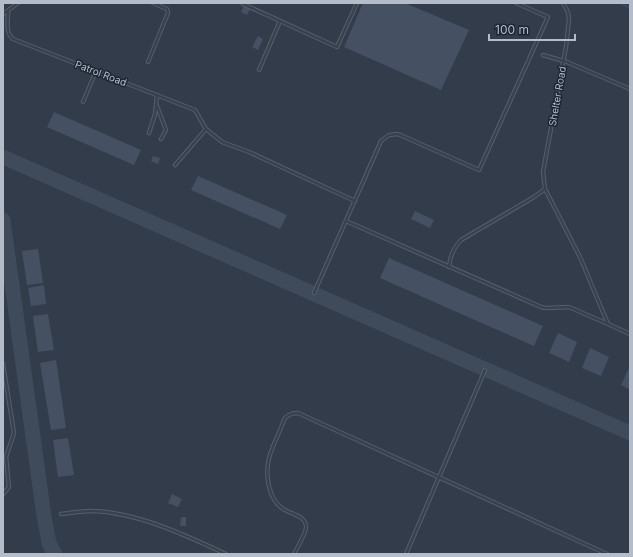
<svg xmlns="http://www.w3.org/2000/svg" width="633" height="557" viewBox="0 0 633 557" font-family="Inter,sans-serif">
<style>
.airport{fill:#323c4b}
.lines{fill:none;stroke-linecap:round;stroke-linejoin:round}
.stream{stroke:#394c67;stroke-width:1.5}
.taxiway{stroke:#3f4a5a;stroke-width:15}
.building{fill:#455162}
.service-casing{stroke:#565f6c;stroke-width:4.5}
.service{stroke:#38414e;stroke-width:2.5}
.labels{text-anchor:middle;stroke-width:3;stroke-linejoin:round;paint-order:stroke}
.street-label{font-size:10px;fill:#b4bcc9;stroke:#1d2633}
</style>
<rect width="100%" height="100%" fill="#242f3e"/>
<path class="airport" d="M3,3H630V554H3Z"/>
<g class="lines">
<path class="stream" d="M620,3L630,8"/>
<path class="taxiway" d="M3,157L630,433
M3,220L44,516L49,543L55,554"/>
</g>
<path class="building" d="M363,3H405L469,30L441,90L344,47Z
M244,6L250,9L247,15L241,12Z
M258,36L263,39L258,50L252,47Z
M54,112L141,150L134,165L47,127Z
M153,156L160,158L158,164L151,161Z
M198,176L287,215L280,229L191,190Z
M415,211L434,220L430,228L411,219Z
M38,249L43,283L27,285L22,251Z
M389,258L543,326L534,346L380,278Z
M44,285L46,304L31,306L28,288Z
M48,314L54,350L38,352L33,316Z
M558,333L577,342L569,362L549,353Z
M590,348L609,357L601,376L582,368Z
M56,360L66,428L51,430L40,363Z
M630,366V386L629,389L621,385Z
M68,438L74,475L58,477L53,440Z
M172,494L182,499L178,507L168,503Z
M181,517H186V526H180Z"/>
<g class="lines">
<g class="service-casing">
<path id="service" d="M243,3V4L337,47L357,3
M8,11C8,21 5,32 13,39L195,110L206,129L222,142L249,152L355,201
M3,14L18,3
M543,55L567,62L630,89
M148,62L168,13L167,9L153,3
M259,70L280,21
M83,102L96,71
M157,106L166,130L161,139
M149,133L155,114L157,95
M175,165L206,129
M545,189L580,257L608,324L630,334
M346,221L541,307L546,308L569,307L608,324
M449,267C450,256 453,248 461,240L534,197L545,189L543,172L566,47L569,19L568,12L563,3
M314,293L381,141L389,135L398,134L479,170L548,17L516,3
M3,364L14,433L6,457L9,487L3,494
M61,514C71,513 81,511 91,511C137,512 185,535 226,554
M294,554C297,548 307,532 306,526C305,516 292,514 285,510C268,501 265,475 269,458C273,444 280,431 285,418C289,414 292,413 298,413L607,554
M406,554L485,370"/>
</g>
<use href="#service" class="service"/>
</g>
<g class="labels">
<g class="street-label">
<text transform="translate(101 73) rotate(21)" y="4">Patrol Road</text>
<text transform="translate(557 96) rotate(-80)" y="4">Shelter Road</text>
</g>
</g>
<rect width="633" height="557" fill="none" stroke="#b4bcc9" stroke-width="8"/>
<path d="M489 34v6h86v-6" fill="none" stroke="#b4bcc9" stroke-width="2"/>
<text x="495" y="34" font-size="12" fill="#b4bcc9" stroke="#1d2633" stroke-width="3" paint-order="stroke">100 m</text>
</svg>
